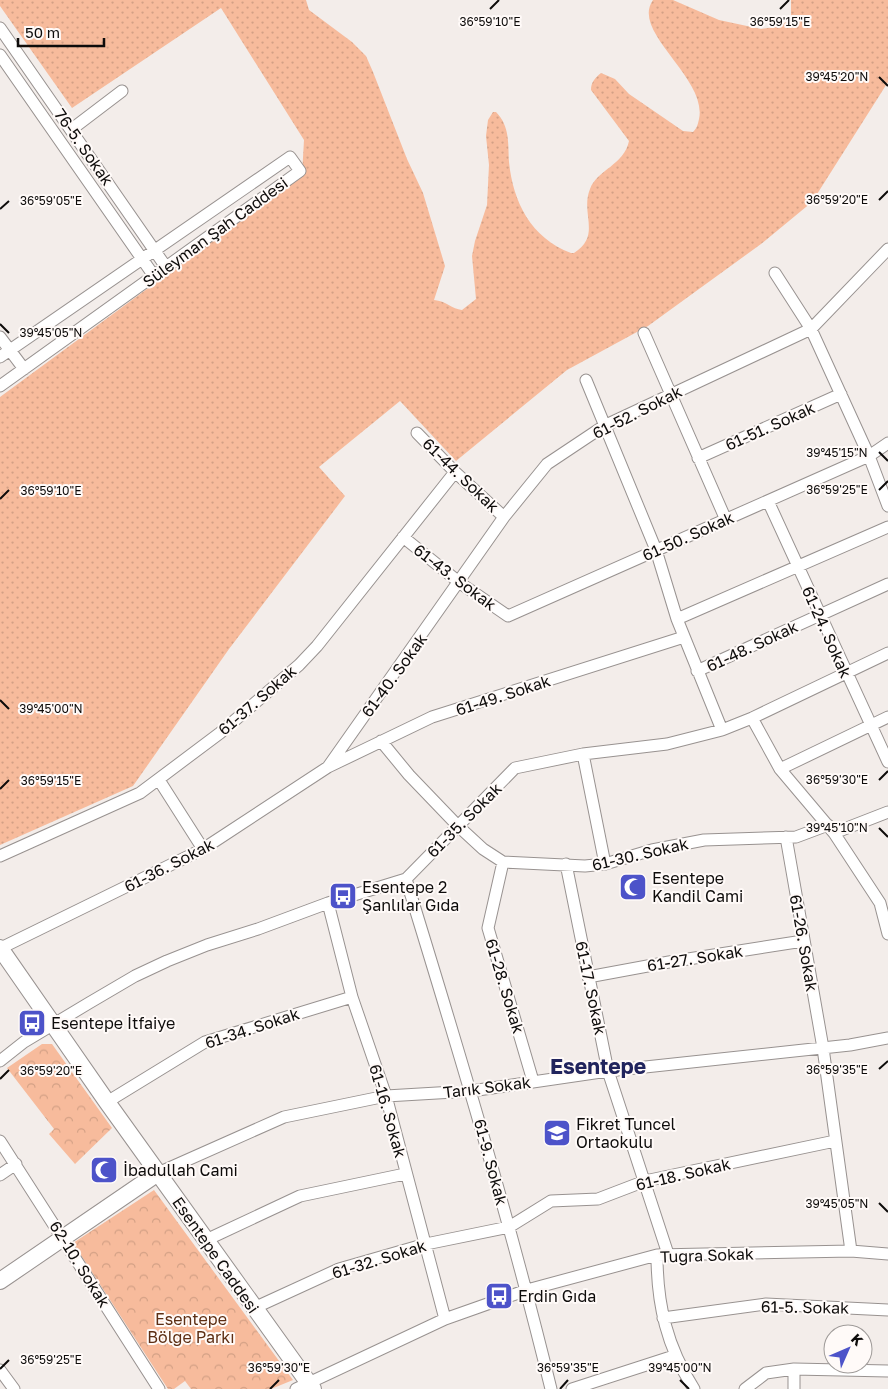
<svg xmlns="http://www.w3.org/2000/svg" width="888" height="1389" viewBox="0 0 888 1389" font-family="'Golos Text',sans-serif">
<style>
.grass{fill:url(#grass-dots)}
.park{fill:url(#park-crowns)}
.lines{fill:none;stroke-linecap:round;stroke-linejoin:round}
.street-casing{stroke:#989290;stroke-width:13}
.secondary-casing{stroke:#989290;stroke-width:18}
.street{stroke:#fff;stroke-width:11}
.secondary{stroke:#fff;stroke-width:16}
.ticks{fill:none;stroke:#0e0c0b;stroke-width:2}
.labels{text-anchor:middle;stroke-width:4;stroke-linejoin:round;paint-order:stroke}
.street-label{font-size:16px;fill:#0e0c0b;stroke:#fffaf8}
.poi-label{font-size:16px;fill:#0e0c0b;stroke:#fffaf8;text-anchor:start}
.park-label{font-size:16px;fill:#5d2e13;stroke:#fffaf8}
.district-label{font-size:21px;font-weight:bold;fill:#21245d;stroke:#fffaf8}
.ticks-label{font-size:12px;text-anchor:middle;fill:#0e0c0b;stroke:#fffaf8;stroke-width:4;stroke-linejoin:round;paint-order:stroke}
</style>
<defs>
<pattern id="grass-dots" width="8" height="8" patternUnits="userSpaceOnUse" patternTransform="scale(1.25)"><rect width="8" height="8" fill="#f7bb9c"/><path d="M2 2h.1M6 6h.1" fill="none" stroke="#d3a085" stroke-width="1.8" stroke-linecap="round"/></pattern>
<pattern id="park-crowns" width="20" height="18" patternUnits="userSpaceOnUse" patternTransform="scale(1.25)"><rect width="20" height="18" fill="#f7bb9c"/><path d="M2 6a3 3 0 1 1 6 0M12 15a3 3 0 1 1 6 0" fill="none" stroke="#d3a085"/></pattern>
</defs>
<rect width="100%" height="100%" fill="#f3edea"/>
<path class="grass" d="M0,0H306L309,10L352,42L366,56L373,72L407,159L423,193L445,266L434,300C446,301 452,309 462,310L476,299L472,256L475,241L487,205L489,165L486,136L488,120L493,112H496C510,126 508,144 509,162C513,202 531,238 571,253H574C602,235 580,214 590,189C597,170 624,165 629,141L591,90C591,82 595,78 601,73L615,79L629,94L683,131L693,132C697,128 698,124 699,119C708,78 630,32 653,0H673L719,20L761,29L776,27L791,20V0H888V82L812,202L761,244L648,326L567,370L456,461L400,401L319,467L345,496L229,649L133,786L0,845V397L302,175L304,140L221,8L72,108L0,6Z"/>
<path class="park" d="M42,1044H52L112,1128L75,1164L49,1134L54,1129L7,1068Z
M154,1190L293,1380L271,1389H191L185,1381L174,1389H168L73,1243Z"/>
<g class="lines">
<g class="street-casing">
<path id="street" d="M0,28L166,267
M0,55L154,276
M72,129L122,91
M775,273L811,329L869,456L888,506
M644,333L726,520
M0,337L24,369
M0,357L290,157L300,171L0,386
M586,380L656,550L677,619L722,730
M417,433L455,472L504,517
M698,458L841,394
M768,501L888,762
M403,537L460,583L508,616L869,456L888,443
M677,619L888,527
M697,671L888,584
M752,718L780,769L834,833L880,903L888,934
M381,741L409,775L457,825L483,849L503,862L585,866L605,864L652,850L704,840L796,837L828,825
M583,754L605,864
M328,767L504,517L547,464L604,426L811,329L888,249
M780,769L888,717
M159,780L203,849
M834,833L888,812
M786,837L823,1048L851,1251
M0,856L140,793L220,733L299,665L317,646L455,472
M503,862L488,928L533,1081
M566,864L608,1071L668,1254
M406,879C458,1048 509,1217 551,1389
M328,903L352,997L386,1096L445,1319
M1,948L203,849L328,767L432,717L684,637
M588,977L669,962L803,941
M0,1061L24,1042L89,1003L135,976L167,961L207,945L258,929L328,903L406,879L515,768L583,754L667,744L722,730L752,718L888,653
M107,1102L205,1042L352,997
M0,1141L159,1389
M158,1173L284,1117L386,1096L471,1091L608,1071L850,1045L888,1038
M0,1175L16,1164
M206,1240L300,1196L405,1174
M657,1255C657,1305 667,1347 694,1389
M254,1308L339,1269L426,1244L509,1227L551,1201L598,1199L645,1181L835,1141
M663,1318L766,1304L888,1310
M0,1370L14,1389
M296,1389L445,1319L527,1290L657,1255L851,1251L888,1254
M572,1389L674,1356
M745,1389L766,1373L794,1369L888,1371
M794,1389V1369"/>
</g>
<g class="secondary-casing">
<path id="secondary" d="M0,948L107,1102L313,1389
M0,1281L158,1173"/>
</g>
<use href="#street" class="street"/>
<use href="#secondary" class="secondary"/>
</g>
<path class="ticks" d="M490,9L499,0M780,9L789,0M879,77L888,86M879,200L888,191M0,209L9,201M0,324L9,333M879,452L888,461M879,490L888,481M0,499L9,490M0,700L9,709M879,780L888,771M0,789L9,780M879,828L888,837M879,1069L888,1061M0,1079L9,1070M879,1203L888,1212M0,1369L9,1360M680,1380L689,1389M270,1389L279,1380M560,1389L568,1380"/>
<defs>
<g id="mosque-square" transform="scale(1.4375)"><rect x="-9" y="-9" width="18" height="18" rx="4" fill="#4d53c9" stroke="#fffaf8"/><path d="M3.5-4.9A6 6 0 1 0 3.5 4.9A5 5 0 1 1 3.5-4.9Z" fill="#fff"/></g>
<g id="bus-square" transform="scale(1.4375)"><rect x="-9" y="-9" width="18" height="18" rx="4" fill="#4d53c9" stroke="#fffaf8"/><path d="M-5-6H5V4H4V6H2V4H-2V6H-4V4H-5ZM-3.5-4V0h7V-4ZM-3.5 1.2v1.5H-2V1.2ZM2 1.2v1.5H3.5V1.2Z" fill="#fff"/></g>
<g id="school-square" transform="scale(1.4375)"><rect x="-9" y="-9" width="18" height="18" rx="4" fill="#4d53c9" stroke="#fffaf8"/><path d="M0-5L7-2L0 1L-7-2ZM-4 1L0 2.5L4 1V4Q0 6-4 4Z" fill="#fff"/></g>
</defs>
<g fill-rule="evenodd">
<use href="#mosque-square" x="633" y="887"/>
<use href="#bus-square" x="343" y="896"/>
<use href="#bus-square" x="32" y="1023"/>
<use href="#school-square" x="557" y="1133"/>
<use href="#mosque-square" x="104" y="1170"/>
<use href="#bus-square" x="499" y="1296"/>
</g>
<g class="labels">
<g class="street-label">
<text transform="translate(84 147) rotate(55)" y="6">76-5. Sokak</text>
<text transform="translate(215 232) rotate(-36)" y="6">Süleyman Şah Caddesi</text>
<text transform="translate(637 412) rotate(-27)" y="6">61-52. Sokak</text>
<text transform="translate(770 426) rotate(-24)" y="6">61-51. Sokak</text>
<text transform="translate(461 475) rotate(44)" y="6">61-44. Sokak</text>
<text transform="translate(688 536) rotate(-24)" y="6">61-50. Sokak</text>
<text transform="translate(455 577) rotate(37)" y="6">61-43. Sokak</text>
<text transform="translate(827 632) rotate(66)" y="6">61-24. Sokak</text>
<text transform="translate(752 646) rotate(-25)" y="6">61-48. Sokak</text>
<text transform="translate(394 675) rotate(-54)" y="6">61-40. Sokak</text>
<text transform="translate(503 695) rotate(-18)" y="6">61-49. Sokak</text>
<text transform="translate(257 700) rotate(-41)" y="6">61-37. Sokak</text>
<text transform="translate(464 820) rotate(-45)" y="6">61-35. Sokak</text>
<text transform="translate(640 854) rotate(-13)" y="6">61-30. Sokak</text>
<text transform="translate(169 865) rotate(-27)" y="6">61-36. Sokak</text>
<text transform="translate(804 943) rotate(80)" y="6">61-26. Sokak</text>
<text transform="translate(695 958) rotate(-9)" y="6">61-27. Sokak</text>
<text transform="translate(505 986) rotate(73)" y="6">61-28. Sokak</text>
<text transform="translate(591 988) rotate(78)" y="6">61-17. Sokak</text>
<text transform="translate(252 1028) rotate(-18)" y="6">61-34. Sokak</text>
<text transform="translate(487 1087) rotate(-7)" y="6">Tarık Sokak</text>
<text transform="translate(388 1111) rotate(74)" y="6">61-16. Sokak</text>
<text transform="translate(491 1162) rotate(75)" y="6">61-9. Sokak</text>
<text transform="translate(683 1174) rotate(-13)" y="6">61-18. Sokak</text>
<text transform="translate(216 1255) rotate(55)" y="6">Esentepe Caddesi</text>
<text transform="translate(707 1255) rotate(-2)" y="6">Tuğra Sokak</text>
<text transform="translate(379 1259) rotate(-17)" y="6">61-32. Sokak</text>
<text transform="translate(80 1264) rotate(58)" y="6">62-10. Sokak</text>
<text transform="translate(805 1307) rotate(1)" y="6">61-5. Sokak</text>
</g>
<g class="poi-label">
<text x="652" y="884">Esentepe<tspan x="652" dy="18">Kandil Cami</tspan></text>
<text x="362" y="893">Esentepe 2<tspan x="362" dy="18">Şanlılar Gıda</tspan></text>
<text x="51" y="1029">Esentepe İtfaiye</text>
<text x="576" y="1130">Fikret Tuncel<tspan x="576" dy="18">Ortaokulu</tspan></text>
<text x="123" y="1176">İbadullah Cami</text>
<text x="518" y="1302">Erdin Gıda</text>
</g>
<g class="park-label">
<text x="191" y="1325">Esentepe<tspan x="191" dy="18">Bölge Parkı</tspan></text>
</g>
<g class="district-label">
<text x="598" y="1074">Esentepe</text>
</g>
</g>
<g class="ticks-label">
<text x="490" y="26">36°59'10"E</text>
<text x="780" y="26">36°59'15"E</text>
<text x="837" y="81">39°45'20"N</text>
<text x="837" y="204">36°59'20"E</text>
<text x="51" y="205">36°59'05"E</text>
<text x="51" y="337">39°45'05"N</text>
<text x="837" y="457">39°45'15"N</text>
<text x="837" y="494">36°59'25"E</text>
<text x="51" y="495">36°59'10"E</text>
<text x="51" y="713">39°45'00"N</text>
<text x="837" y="784">36°59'30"E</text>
<text x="51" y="785">36°59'15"E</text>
<text x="837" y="832">39°45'10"N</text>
<text x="837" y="1074">36°59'35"E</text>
<text x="51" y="1075">36°59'20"E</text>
<text x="837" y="1208">39°45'05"N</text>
<text x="51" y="1364">36°59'25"E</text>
<text x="279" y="1372">36°59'30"E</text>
<text x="568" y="1372">36°59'35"E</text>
<text x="680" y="1372">39°45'00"N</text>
</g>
<g transform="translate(848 1349) rotate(45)"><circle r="24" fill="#fffaf8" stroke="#9f9b99"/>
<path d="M0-4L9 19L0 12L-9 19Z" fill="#4d53c9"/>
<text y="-8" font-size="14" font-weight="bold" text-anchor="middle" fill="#0e0c0b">K</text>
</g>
<path d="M18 38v8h86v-8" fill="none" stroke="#0e0c0b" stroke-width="2.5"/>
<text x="25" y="38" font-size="15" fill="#0e0c0b" stroke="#fffaf8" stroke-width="4" paint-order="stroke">50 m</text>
</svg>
